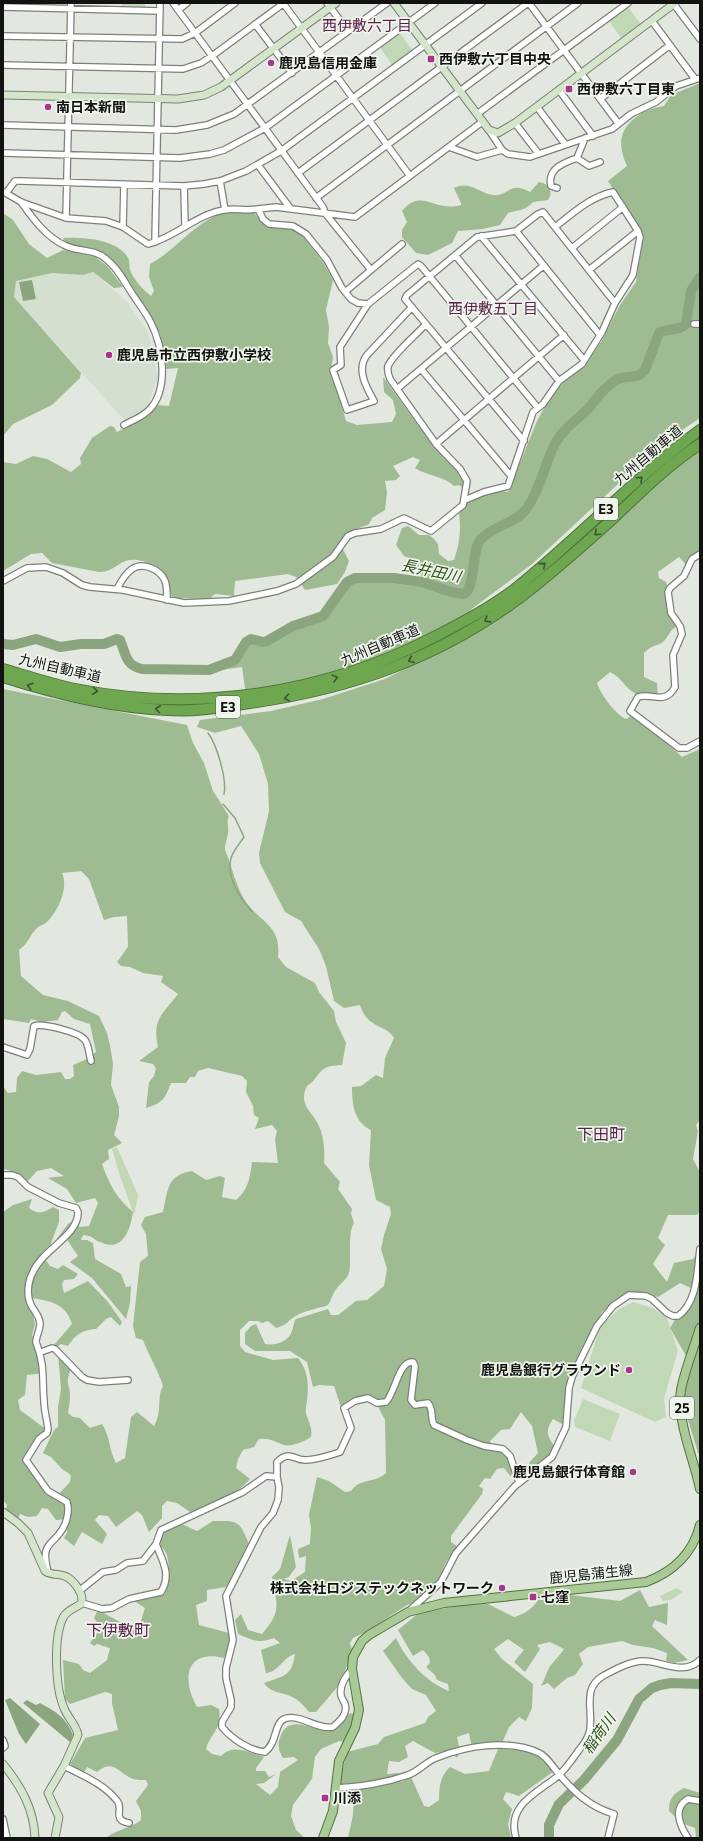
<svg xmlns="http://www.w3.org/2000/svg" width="703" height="1841" viewBox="0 0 703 1841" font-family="Commissioner,'Noto Sans JP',sans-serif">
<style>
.built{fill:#d5dfd0}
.green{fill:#c0d8b5}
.forest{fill:#9fbb92}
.water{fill:#8ba67e}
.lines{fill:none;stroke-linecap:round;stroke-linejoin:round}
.stream{stroke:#8ba67e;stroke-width:1.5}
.river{stroke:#8ba67e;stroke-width:10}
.street-casing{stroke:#7b8179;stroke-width:8}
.secondary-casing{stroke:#7b8179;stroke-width:9}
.primary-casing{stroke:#4e733a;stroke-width:10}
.highway-casing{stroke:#4e733a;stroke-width:12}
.street{stroke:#fff;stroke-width:5.5}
.secondary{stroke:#d4e5ca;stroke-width:7}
.primary{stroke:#a9ca96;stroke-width:8}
.highway{stroke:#6fa750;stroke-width:10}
.oneway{stroke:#3c562d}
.poi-dot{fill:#a9348d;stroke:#eff5ec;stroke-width:1.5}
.labels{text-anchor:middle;stroke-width:3.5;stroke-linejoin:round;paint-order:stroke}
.shield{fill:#eff5ec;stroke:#545753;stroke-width:1}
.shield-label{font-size:13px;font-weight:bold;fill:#121311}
.poi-label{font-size:14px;font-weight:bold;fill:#121311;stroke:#eff5ec;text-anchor:start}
.street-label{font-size:14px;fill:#121311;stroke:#eff5ec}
.neighbourhood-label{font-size:15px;fill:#59214a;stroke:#eff5ec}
.water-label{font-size:15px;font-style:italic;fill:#2b4f15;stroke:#eff5ec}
.quarter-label{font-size:16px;fill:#59214a;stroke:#eff5ec}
</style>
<rect width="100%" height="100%" fill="#e2e8df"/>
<path class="built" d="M93,272L126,301L148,332L158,377L148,406L140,413L125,421L14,297L15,281L52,273L82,275Z"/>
<path class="green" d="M122,3H145V8H121Z
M627,6L641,24L622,39L608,20Z
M399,32L413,51L393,66L379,46Z
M117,1147L138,1195L134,1215L119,1173L112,1149Z
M633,1302L653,1308L667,1318L678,1351L664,1398L666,1417L655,1422L581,1388L600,1327L618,1310Z
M583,1399L620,1414L610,1441L575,1427L574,1421Z
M677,1588L682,1592L671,1600L663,1601L660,1596Z"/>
<path class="forest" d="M700,83V418L660,445L532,564L473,608L462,618C392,652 325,683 245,689L242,667L213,671L232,664L237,660L248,642C254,641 258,644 263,644C275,643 288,631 299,626C305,623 313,624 319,620C335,613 340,584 356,580C372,576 408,583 426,585L414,560L404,556L396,545L402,528L408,526L419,535H429L434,539L438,544L439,554L448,561L454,560C460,543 461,529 459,512L470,500L494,490L508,492L537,421L548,401L560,386L589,358L601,342L620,305L636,282L642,245V233L608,181L627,166C625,162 623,156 622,151C616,125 642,109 664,106L671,95Z
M539,182C549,183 554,192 548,200L533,202C525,211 518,210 508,213L500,225L483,229L458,231L452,243L428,255L416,253L402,237V230L407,222L402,211C422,187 434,213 461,205V203L454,188C469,180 479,193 493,195C509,197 509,180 530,192Z
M227,212H253L264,224L273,228H294L301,234L323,262L333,280L326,310L329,327L328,343L333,357L331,369L346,421L357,425L392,422L396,414L393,400L384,392L383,377C398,397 412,418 427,437C440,453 456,465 465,482L463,488L459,485L454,486C444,476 427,476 415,468L420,460L413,457L393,466L400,476L396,480L385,481L387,492L385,510L372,518L369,524L352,531L343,539V549L349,561L345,572L337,584L305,590L296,577L288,574L235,581L234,596L215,594L209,599L172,598C170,592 169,586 167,580C161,568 144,558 130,560C119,561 112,573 99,572L52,563L42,553L31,554L3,571V462L16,464L33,456L47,459L71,472L81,464L80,458L92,438L110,426L114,427L117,432L148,416L158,405L169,406L178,368L166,369L160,333L121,271L113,261L97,249L67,244L63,238C82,237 118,239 128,258C130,261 129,266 130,270C134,280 143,290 151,296L154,291L149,277L150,264C178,249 195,220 227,212Z
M3,213L13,220L29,244L47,258L63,250L95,257L107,266L123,287L114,288L93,272L83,275L52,273L16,281L14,297L81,373L80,378L52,405L13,424L3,436Z
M700,449V558H697L688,567L679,557L658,572L659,578L666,582L677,626C669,630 669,637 663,642C657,647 652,644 644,653V677L657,683L658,698C651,698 643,698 636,694C626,689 621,677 610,672L597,683C601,695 615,714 626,719L631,716L637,721H643L682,757L700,749V1120L696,1125L698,1131L693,1159L700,1172V1210L697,1215H668L658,1238L665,1245L653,1264L667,1282L674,1263L693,1259L700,1251V1370L699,1374L700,1454L698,1453L682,1400L690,1368L685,1354L670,1328L693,1289L680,1283L658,1297L639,1292L624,1294L602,1312L570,1379L564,1425L553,1419C545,1431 547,1435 554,1446L553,1452L547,1458L534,1469L529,1463L538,1453L532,1426L521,1412L510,1429L501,1430L490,1441L493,1447C507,1450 515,1462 511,1477L504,1468L497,1469L490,1479L485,1478L479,1486L483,1489L482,1494L451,1536V1542L458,1547L450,1556L444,1566L442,1577L429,1591L417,1602L407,1605L368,1631L353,1638L350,1643L351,1647L353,1650L340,1684L316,1712H309C304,1706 299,1700 292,1697C282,1692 270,1693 264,1683C283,1676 292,1677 295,1654C283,1657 279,1672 266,1673L261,1650L280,1643L274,1638C259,1644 252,1640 238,1634L235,1620L241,1614L248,1630L262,1634C282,1611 277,1605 272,1577L280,1569L290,1535L296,1567L289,1577L284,1579L291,1581L305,1572L306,1556L299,1558L298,1549L310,1544L311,1528L309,1515L317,1477L329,1481L345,1492L351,1491C360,1478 376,1483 386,1473L385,1420L374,1399L361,1400L341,1407L334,1386L319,1385L313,1387L307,1362L290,1351H255L245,1344V1333L251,1326L256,1324L265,1344C274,1346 289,1342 292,1331C294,1327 293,1323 296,1319L328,1309L331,1315H338L356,1301L367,1300L384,1286L387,1269L381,1249L384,1235L391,1214L390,1207L376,1200L369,1165L371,1130C354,1122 352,1104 352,1087L361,1086L376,1075L383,1078L385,1058L394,1038C385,1023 368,1030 360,1005L344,1008L334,1001L326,966L319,949L301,921L285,912L260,863L259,853L269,811L268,784L259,754L241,726L215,733L197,727L200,720L271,711L323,699L385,679L474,634L528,596L612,527L645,494Z
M3,689L187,725L193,743L204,763L213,791L229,816C226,822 229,826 228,833C227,839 225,843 225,850C232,866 235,884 244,899C258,922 282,924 278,957L286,967L315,983L319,992L334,1011L336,1022L346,1043L342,1065C325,1066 324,1067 314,1080C312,1083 308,1084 306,1088C299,1105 312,1112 318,1124C324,1135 325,1152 324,1163L340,1182L338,1189L352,1209L351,1214L354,1223C347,1234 352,1261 349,1273C346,1281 339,1284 335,1291C332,1295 331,1301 328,1305C318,1309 304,1310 294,1317C286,1322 289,1324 276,1328L268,1321L262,1323L258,1321H249L240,1330V1346L245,1352L273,1360L298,1358C308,1370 309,1385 307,1400C307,1404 305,1410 306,1413C308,1421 313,1428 311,1437C305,1441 292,1447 284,1445C275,1442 270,1438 259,1439L254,1447L243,1450L238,1459L236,1468L250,1479C236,1496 211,1505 190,1512L177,1503L167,1501L162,1506V1518L149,1532L142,1515L137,1511L116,1527L108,1516L99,1515L95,1520L107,1534L102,1544L82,1532L74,1546L64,1538L67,1533V1519L56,1520L48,1509L42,1508L37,1516L28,1517L20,1514L18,1519L6,1509L7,1505L3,1500V1212L13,1205L32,1199L29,1208C39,1215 43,1213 53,1207L59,1210V1222L45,1259L50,1266L58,1269L63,1265L78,1274L74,1279L64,1280L62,1284L64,1293L88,1281L108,1302L122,1322L120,1326L111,1317L106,1319L96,1329C82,1330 76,1334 68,1346L61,1344L56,1348L54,1345L72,1324C66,1303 48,1300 29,1298L35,1324L32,1335L44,1373L27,1375L25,1395L18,1400L20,1410L47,1430L23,1461L47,1493L59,1494L70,1482L71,1475L62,1469L51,1457L43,1453L54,1430L58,1427V1407L61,1389L58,1353L72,1368C64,1383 70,1383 70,1396C70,1401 69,1407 68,1413L73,1417L80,1418L90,1428L102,1424C111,1438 108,1448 116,1463L125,1458L131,1417L137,1412L154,1426C163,1411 156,1399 163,1386C158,1370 149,1356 143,1340L136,1338L133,1326L140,1262L148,1256L146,1234L141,1225L145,1217L163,1212C168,1191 166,1175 192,1171L206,1180L220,1176L225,1178L222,1197L236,1200C249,1189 250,1177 252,1162L278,1163L275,1139L277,1131L272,1125L255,1129L259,1118L254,1115L253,1106L246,1092L247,1081L242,1076L208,1068L198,1071L195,1077H190L186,1083H171C164,1100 164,1102 146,1108L149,1082L154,1076L156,1068L153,1064L139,1061L158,1047C152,1019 162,1015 178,994L161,982L163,976L143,973L130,967L121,966L117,962L128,947L127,916L114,917L104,920L89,879L81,871L62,873C69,888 58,911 47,922C44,925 40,925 37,928C29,935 30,942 19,950L21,976L43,995L68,1001L99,1016L107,1033L110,1045L113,1064L111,1085L119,1107V1116L114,1135L122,1143L108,1150L109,1159L102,1164C109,1184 117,1199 133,1212C130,1230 123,1253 100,1242C92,1239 94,1236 83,1235L81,1240H87L93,1243L95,1259L121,1274L126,1287L131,1286L130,1303L126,1319L92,1278L70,1262L78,1256L66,1238L56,1240L68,1224L74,1220L80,1227L89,1226L98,1203L95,1198L76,1203L67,1189L48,1178L64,1176L51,1168L37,1171L28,1181C19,1177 13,1170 3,1169V1086L8,1093L16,1092L17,1078L22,1071L36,1075L61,1072L65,1079H70L74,1076L73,1065L87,1059L96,1052L90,1024L74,1019L65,1011L62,1012L58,1020L42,1022L31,1019L29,1023L3,1019Z
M213,1521C239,1521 239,1520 249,1544L233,1579L226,1587L207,1590V1601L196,1605L199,1625L229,1633C232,1642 228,1650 224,1658C186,1649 181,1679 197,1707L211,1705L219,1709C222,1730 211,1732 206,1749L212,1754L221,1756C234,1743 249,1753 264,1757L256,1768V1771H265L269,1777L276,1774L264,1783L256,1784L270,1795L278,1787L280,1772L298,1760L294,1757L283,1758C278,1750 277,1744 281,1735C291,1711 318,1735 334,1730C342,1727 344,1717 351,1713L355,1715L354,1722L344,1742L339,1741L321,1749L315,1757L312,1779L293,1805L291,1816L296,1830L305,1838H106C117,1829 130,1829 141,1820V1811L136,1801L148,1785L146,1780C142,1780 137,1780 133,1779C118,1773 114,1758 97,1772L87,1767L83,1774L70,1764L85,1738L118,1730L112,1703V1694L105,1692L70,1704L65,1699L63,1660L79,1664L83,1670L90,1673L107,1660L110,1648L97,1644L94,1646L90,1643L98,1632L99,1625L94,1618L98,1610L120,1622L139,1627L145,1608L134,1601L162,1595L165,1594C168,1581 171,1566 166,1553C165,1550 162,1548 161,1546C155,1533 174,1527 182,1524L197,1531Z
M640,1590L649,1607L668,1603L667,1625L655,1620L652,1626L688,1660L674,1663L666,1661L667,1653L653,1648L633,1645L622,1641L588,1647L579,1654L583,1664L575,1675L567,1678L554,1689L548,1683L541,1686C545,1679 547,1670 551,1665C556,1659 560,1655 564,1649L550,1642L537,1645L540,1649L525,1672L514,1662L524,1650L508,1639L494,1649L502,1659L533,1684L532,1708L526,1721L519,1717L509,1727L502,1743L492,1748H472L469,1733L457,1737L460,1752L457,1758C450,1751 445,1751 435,1753L413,1741L405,1746L408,1757L399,1762L389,1761L387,1774L399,1773L401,1782L411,1777L424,1806L429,1807L439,1800C439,1787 440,1776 450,1767L465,1774L489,1771L498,1749L522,1750L536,1753L557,1769L519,1796L506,1792L503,1799L512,1809L508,1824L511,1838H348L353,1815L354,1790L339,1784L347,1752L378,1744L384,1737L425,1723L428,1717L436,1711L426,1695L412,1689L402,1678L383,1651L396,1638C407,1661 426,1682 449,1691L448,1684L437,1680L435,1675L426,1667L430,1663L429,1657L423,1650L413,1656L398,1630L420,1612L467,1605L488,1604L514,1617C525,1614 532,1609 538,1600H546L562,1594L620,1601Z
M684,1788L700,1793V1838H696L695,1828L682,1823L669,1811C669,1798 673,1794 684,1788Z"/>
<path class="water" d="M32,280L36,299L23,301L19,282Z
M10,1698L40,1724L26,1744L19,1734L5,1700Z
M27,1700L36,1705L40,1703C56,1712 66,1717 73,1735L70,1742L23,1703Z"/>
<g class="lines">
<path class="stream" d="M208,733C217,745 227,779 224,794
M223,804L235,818L244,837C240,843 233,851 231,858C226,879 240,897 252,912"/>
<path class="river" d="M3,644L13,645L36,639L60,647L81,644H104L117,639L120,640C126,654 125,665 142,669L209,670L235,660L246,642L251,639L263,642L267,641L293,626L323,616L347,582L355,578H394L422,582L451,592L464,594C476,587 471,552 480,540C493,525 516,524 527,508C541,488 544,465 555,444C562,430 575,421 586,411C591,406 595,400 599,395C605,389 611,382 618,379C628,375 637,380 645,370L659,333C667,328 680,331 686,324L691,291L700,277
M549,1838V1825L559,1804L584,1780L617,1740L639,1699L652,1688L660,1685L671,1683L700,1684"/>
<g class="street-casing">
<path id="street" d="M173,3L323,207L325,213L371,270L345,292
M283,3L410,176
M327,3L348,31
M529,3L618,123
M673,3L700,39
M3,7L160,11
M178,10L187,3
M652,21L695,79
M255,24L292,73
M3,36L182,39L195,33L235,3
M3,65L183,69L201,63L212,56L284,3
M559,90L593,136
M600,99L670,45
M537,107L565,144
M477,114L628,3
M515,123L538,153
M3,125L176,130L207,125L234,114L387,3
M489,130L502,150L508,154L530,157L612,129L631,114L656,102L676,86L700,78
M449,147L477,157L502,150
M3,153L180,158L210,154L224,150L265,128L435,3
M577,158L589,166L600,162
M258,165L290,208
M298,173L528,3
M220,181L225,210
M184,186L185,226
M557,188L551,186C547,168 564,163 577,158L585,138
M4,192L21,202L66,218L106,221L123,227L148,244C174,238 197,214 224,210C235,208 247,211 258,209L263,219L269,224L293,226L306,234L327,260L342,288L351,299L358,303L368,304
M6,193L15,181H20L184,186L204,184L220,181L246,171L281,151L482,3
M316,198L578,3
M21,202C33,219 47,238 66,246C80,252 95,249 106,259C118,268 125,283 133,295C139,304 146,313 151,323C163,347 169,388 150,409C143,417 133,420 124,425
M258,209L276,207L355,217L482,122
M66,218L71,3
M123,227L124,184
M516,231L600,335
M481,236L584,360
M155,242L160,3
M572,248L623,207
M455,255L559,381
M371,270L402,244
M589,270L638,231
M412,307L367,355C356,369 366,387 374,401L347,410L333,370L341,365L340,347L368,304L418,264L421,266L538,408
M426,324L524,441
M694,324H700
M421,369L511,476
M397,389L543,266
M436,444L564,335
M465,500L484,492L508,486L533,412L543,404L559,381L582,364L602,332L615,303L633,275L640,237L638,231L613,192C590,197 573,213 555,227
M700,554L692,559L684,576L670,588L668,592L671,613L680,626L682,634L673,655L675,687C665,706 651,692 638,697L630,711L679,748H687L700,741
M3,581L27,568L46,567L63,573L82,585L90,587L123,590L184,603L229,601L277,591L296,584L333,557L348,536L355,533L381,529L404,518L431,531L463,505L467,481L460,469L436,444L390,379C388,374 387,371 388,366C394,353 416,335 426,324L405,299L407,295L477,237L516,231L538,214L543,212L615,303
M117,589C121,581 125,574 132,569C143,562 160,569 165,581C167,586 167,594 167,600
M3,1047L27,1055L30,1049L34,1026C43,1023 79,1032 85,1040C89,1046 89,1054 91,1061
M3,1175H12L18,1177L28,1187L59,1203L76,1208L78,1212C79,1235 42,1250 33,1272C28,1281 26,1295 31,1305C34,1311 40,1316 40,1324C40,1330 36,1336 36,1342C45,1365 42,1377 44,1401C44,1410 47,1420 48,1429L47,1433L39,1439L26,1460L48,1491L67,1502C70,1512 66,1526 59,1534C55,1540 48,1543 46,1551C44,1557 47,1566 48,1573
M41,1352L52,1348L55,1349L82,1377L87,1380L99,1382L128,1380
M277,1477V1462C290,1449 294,1461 306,1460C314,1460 332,1455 340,1452L351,1428L344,1408L355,1401L368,1398L377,1403L386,1402C395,1393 399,1360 413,1362L415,1366L411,1400L415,1405L428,1403C434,1410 430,1418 434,1425L467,1440L484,1446L503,1449L510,1456L519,1482
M79,1591L103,1572L116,1570L127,1563L143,1561L156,1544
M82,1603L102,1609L112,1608L129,1599L161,1592C172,1574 162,1560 156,1544L161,1530L243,1492L266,1476L277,1477L279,1487L278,1500L273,1513L261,1527L226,1596L233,1640L226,1668V1678L231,1700V1707L222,1722V1727C232,1739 250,1751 265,1752C282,1739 269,1711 300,1719C310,1722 322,1729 333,1727C340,1721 348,1714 345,1704C344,1701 341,1698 341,1695C339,1685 346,1676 352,1669
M410,1610L441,1582L456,1553L515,1486L552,1457L566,1427L569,1388L572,1377L597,1326L613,1306L629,1295L646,1296L652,1299L667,1313L673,1316H678C698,1302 697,1270 700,1249
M3,1740L5,1746L3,1748
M64,1766C82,1775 106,1785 118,1802C123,1810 112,1820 129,1823
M336,1788C360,1787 385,1783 408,1775C418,1772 427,1761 436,1758C466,1746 506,1739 537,1752C546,1755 553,1767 558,1773C574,1792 590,1807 614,1814L608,1838
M3,1819L7,1838
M516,1838C506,1805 537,1793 558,1776C566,1769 573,1758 579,1750C584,1744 589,1737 590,1729C593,1710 582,1688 603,1676C614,1670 628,1662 642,1661C661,1660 683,1677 700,1660
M688,1838C680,1826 672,1808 688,1799L700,1801"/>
</g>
<g class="secondary-casing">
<path id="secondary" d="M394,3L489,130L498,133L515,123L675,3
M3,95L178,99L204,95L221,87L336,3
M3,1512L18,1523L28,1533L45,1571C52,1576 60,1573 67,1577C75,1582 85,1595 81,1604C75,1608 68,1610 64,1616C53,1635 55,1687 64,1708C67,1717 76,1724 78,1735L64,1766L48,1793L59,1817L55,1838
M3,1764C21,1786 34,1809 35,1838"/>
</g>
<g class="primary-casing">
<path id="primary" d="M700,1328C694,1348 685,1369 681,1390C676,1420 694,1459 700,1489
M323,1838L333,1811L339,1761L355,1728L359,1710L352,1669L353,1657L362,1641L369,1635L408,1612L444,1603L646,1582C673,1572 693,1553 700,1525"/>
</g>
<g class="highway-casing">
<path id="highway" d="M3,669C27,676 51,684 75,689C197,713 324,694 434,637C462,623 490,608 515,589C579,538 634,478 700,430
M3,677C56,694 112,708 168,710C196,712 223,707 250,703C350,689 436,659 518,599C549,576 579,549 608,523C637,496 666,466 700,444"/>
</g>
<use href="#street" class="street"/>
<use href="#secondary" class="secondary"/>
<use href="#primary" class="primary"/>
<use href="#highway" class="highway"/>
</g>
<defs><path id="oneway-chevron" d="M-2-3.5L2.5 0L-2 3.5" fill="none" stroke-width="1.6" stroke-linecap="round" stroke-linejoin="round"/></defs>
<g class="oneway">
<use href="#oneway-chevron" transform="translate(640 479) rotate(-42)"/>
<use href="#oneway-chevron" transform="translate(597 533) rotate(137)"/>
<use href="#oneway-chevron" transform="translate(543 565) rotate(-41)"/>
<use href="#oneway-chevron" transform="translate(487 620) rotate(148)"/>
<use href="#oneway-chevron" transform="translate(411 660) rotate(157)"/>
<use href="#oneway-chevron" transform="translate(335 678) rotate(-15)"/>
<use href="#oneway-chevron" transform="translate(30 686) rotate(-163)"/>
<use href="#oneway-chevron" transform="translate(95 691) rotate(8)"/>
<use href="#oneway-chevron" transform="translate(287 698) rotate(170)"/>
<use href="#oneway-chevron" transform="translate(158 709) rotate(-173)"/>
</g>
<g class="poi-dot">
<rect x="427" y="55" width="8" height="8" rx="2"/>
<circle cx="271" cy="63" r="4"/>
<rect x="565" y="85" width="8" height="8" rx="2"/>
<circle cx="48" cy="107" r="4"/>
<circle cx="109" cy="355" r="4"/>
<circle cx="629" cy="1370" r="4"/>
<circle cx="633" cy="1472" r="4"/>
<circle cx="502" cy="1588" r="4"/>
<rect x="529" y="1593" width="8" height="8" rx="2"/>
<rect x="321" y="1794" width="8" height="8" rx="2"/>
</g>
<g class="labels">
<g class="shield">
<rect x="594" y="498" width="24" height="22" rx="3"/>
<rect x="216" y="696" width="24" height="22" rx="3"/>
<rect x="670" y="1397" width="24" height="22" rx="3"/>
</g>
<g class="shield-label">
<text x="606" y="514">E3</text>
<text x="228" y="712">E3</text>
<text x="682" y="1413">25</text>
</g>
<g class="poi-label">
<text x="439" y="64">西伊敷六丁目中央</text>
<text x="279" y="68">鹿児島信用金庫</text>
<text x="577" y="94">西伊敷六丁目東</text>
<text x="56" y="112">南日本新聞</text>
<text x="117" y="360">鹿児島市立西伊敷小学校</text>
<text x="621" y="1375" text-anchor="end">鹿児島銀行グラウンド</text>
<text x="625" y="1477" text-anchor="end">鹿児島銀行体育館</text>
<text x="494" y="1593" text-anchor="end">株式会社ロジステックネットワーク</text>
<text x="541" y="1602">七窪</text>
<text x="333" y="1803">川添</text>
</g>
<g class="street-label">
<text transform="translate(648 455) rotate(-40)" y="5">九州自動車道</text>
<text transform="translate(380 645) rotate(-23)" y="5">九州自動車道</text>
<text transform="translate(60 668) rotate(13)" y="5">九州自動車道</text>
<text transform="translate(591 1574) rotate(-6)" y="5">鹿児島蒲生線</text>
</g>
<g class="neighbourhood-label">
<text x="367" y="31">西伊敷六丁目</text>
<text x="493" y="314">西伊敷五丁目</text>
</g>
<g class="water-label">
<text transform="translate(431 571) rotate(12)" y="5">長井田川</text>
<text transform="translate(599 1734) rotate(-55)" y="5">稲荷川</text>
</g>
<g class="quarter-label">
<text x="601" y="1140">下田町</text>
<text x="118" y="1636">下伊敷町</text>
</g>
</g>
<rect width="703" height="1841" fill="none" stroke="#121311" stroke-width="8"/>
</svg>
